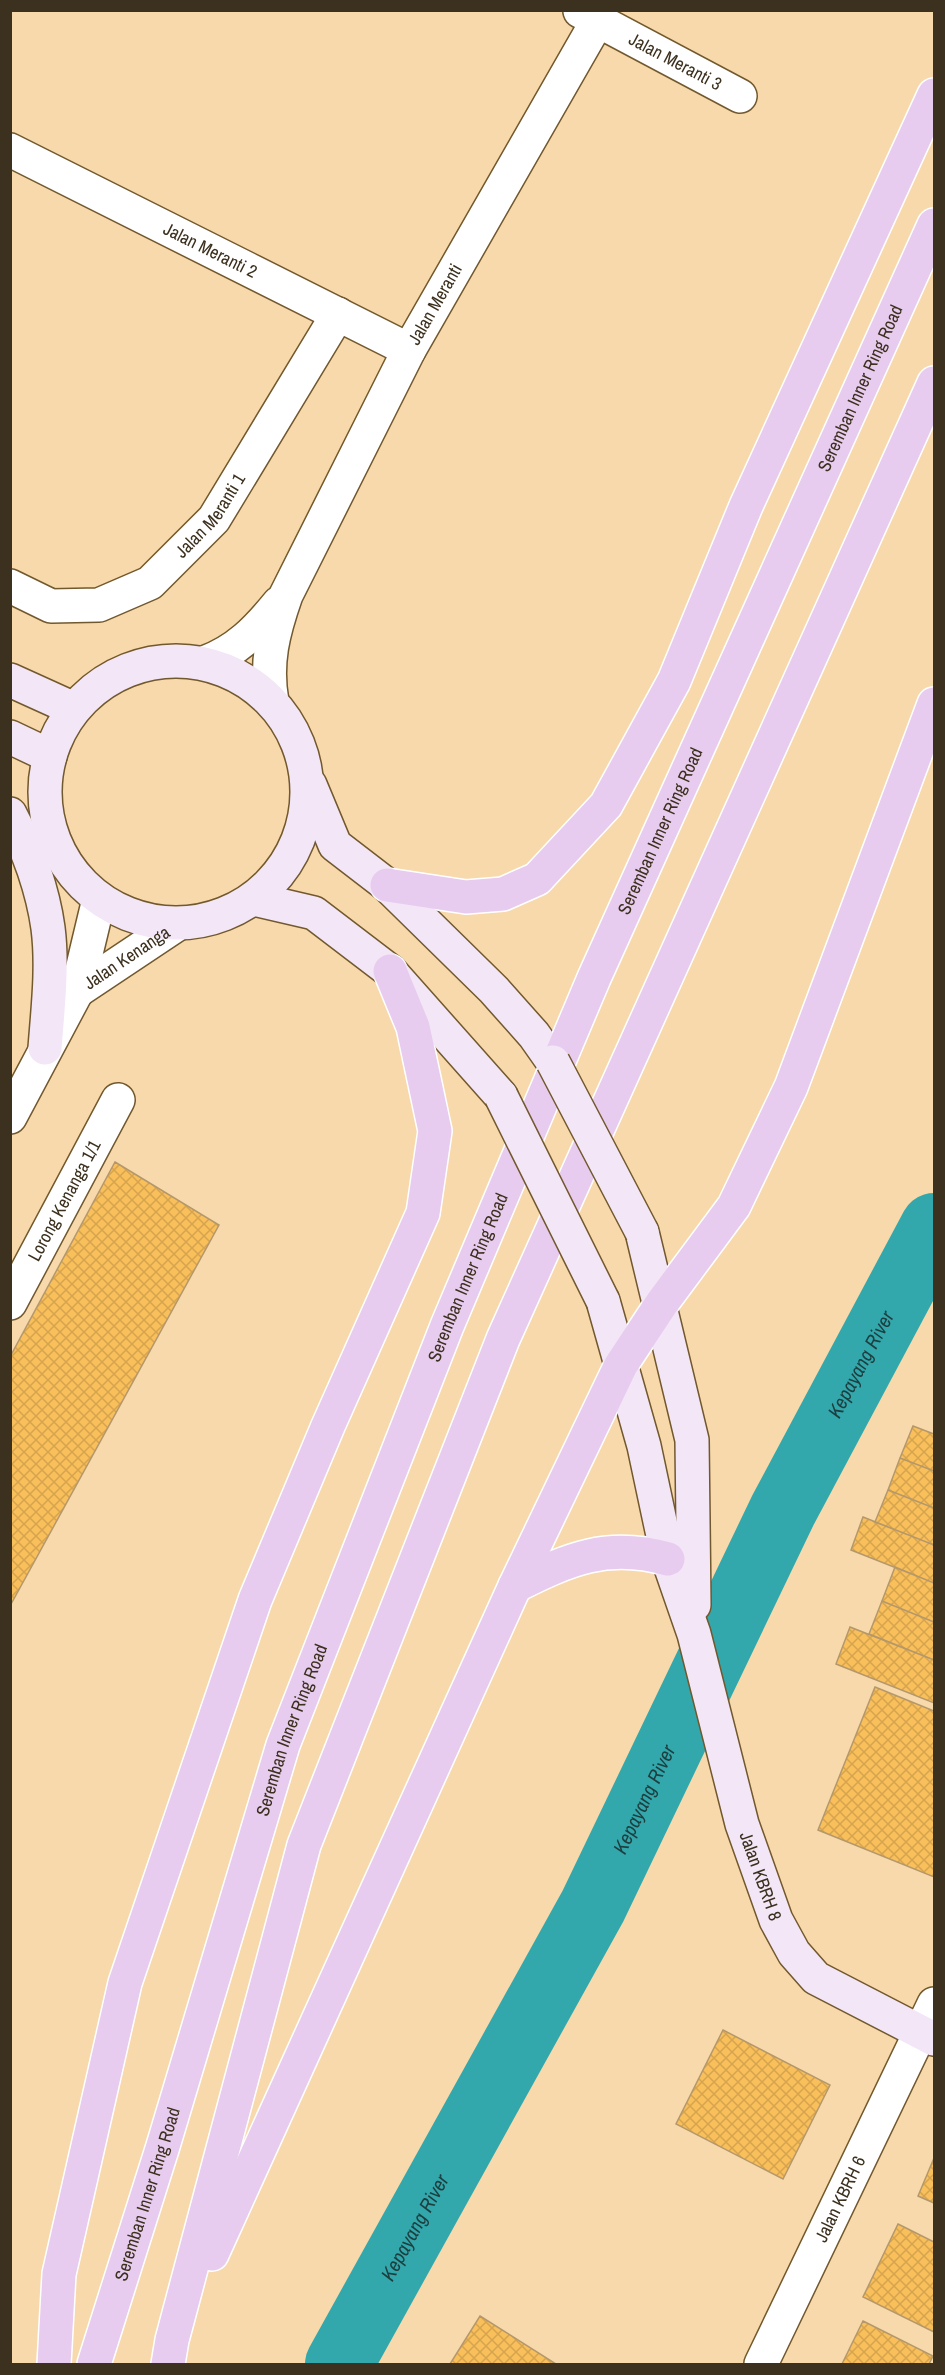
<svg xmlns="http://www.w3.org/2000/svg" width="945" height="2375" viewBox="0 0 945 2375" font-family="'Archivo Narrow',sans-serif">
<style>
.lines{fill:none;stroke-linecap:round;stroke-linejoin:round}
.river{stroke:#33a8ac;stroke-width:68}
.building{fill:url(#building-cross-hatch);stroke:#b4986c;stroke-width:1.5}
.street-casing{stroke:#72582d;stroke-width:36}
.secondary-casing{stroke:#72582d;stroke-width:36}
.primary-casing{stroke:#fff;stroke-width:36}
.street{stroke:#fff;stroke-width:33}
.secondary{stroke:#f3e6f7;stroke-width:33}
.primary{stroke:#e7ccef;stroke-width:33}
.secondary-bridge-casing{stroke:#72582d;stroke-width:36;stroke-linecap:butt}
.secondary-bridge{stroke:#f3e6f7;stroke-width:33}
.labels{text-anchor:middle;stroke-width:5;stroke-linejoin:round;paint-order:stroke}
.street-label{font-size:18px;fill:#3c301e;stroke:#f7d9ab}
.water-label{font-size:20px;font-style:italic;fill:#1d3f40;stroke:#f7d9ab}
</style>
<defs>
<pattern id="building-cross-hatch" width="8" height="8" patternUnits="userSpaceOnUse" patternTransform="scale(1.5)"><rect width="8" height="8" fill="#f9bf5b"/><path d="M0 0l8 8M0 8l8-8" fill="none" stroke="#d6a44f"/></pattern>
</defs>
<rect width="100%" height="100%" fill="#f7d9ab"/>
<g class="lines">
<path class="river" id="s1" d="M339,2364L593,1906L783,1510L934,1227"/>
</g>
<path class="building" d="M115,1162L219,1225L10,1606V1357Z
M913,1426L934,1434V1471L900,1458Z
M900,1458L934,1471V1508L888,1490Z
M888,1490L934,1508V1545L875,1522Z
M863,1517L934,1545V1583L851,1550Z
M895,1567L934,1583V1622L882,1601Z
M882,1601L934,1622V1660L869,1634Z
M850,1627L934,1660V1703L836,1664Z
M875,1687L934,1711V1877L818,1830Z
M723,2030L830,2085L783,2179L676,2124Z
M934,2158V2203L918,2196Z
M898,2224L934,2242V2332L863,2297Z
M480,2316L556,2364H450Z
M863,2321L933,2356L929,2364H842Z"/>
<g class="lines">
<g class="street-casing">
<g id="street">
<path id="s2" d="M580,11L740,96"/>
<path id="s3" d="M10,150L409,350"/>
<path id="s4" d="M10,586L51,606L99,605L150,583L214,519L338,314"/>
<path d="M204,663C237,651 257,630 279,603"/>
<path id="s5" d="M272,702C265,663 273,632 286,595L409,350L598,20"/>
<path id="s6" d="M77,991L176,925"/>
<path d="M10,1117L77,991L99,899"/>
<path id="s7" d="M10,1303L118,1100"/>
<path id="s8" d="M761,2364L934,2004"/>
</g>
</g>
<g class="secondary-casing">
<g id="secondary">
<circle cx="176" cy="792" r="131"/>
<path d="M10,680L74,709"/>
<path d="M10,737L50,756"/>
<path d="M310,785L335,845L387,885L494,990L534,1035L553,1062"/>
<path d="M10,814C28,848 43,891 48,928C53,967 48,1009 45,1048"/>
<path d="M254,899L314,913L390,971L501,1096"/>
<path d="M642,1232L692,1440L694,1605"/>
<path id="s9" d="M603,1301L644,1446L668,1559L694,1634L742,1824L776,1920L794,1953L816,1978L934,2039"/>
</g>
</g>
<g class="primary-casing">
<g id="primary">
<path d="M387,885L466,897L503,894L537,879L606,805L674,681L746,506L934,95"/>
<path d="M515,1586C569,1559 607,1542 668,1559"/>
<path d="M212,2254L515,1586L621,1365L662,1303L734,1206L791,1087L934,704"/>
<path d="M54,2364L59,2274L125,1983L255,1600L328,1426L423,1213L435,1131L413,1027L390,971"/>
<path id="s10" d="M94,2364L163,2146L283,1745L447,1326L594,978L934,225"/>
<path d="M168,2364L172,2340L304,1845L503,1339L934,383"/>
</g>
</g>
<use href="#street" class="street"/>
<use href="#secondary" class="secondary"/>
<use href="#primary" class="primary"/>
<g class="secondary-bridge-casing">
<path id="secondary-bridge" d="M553,1062L642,1232
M501,1096L603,1301"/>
</g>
<use href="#secondary-bridge" class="secondary-bridge"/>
</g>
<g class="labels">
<g class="street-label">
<text dy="6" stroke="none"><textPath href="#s2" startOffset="108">Jalan Meranti 3</textPath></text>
<text dy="6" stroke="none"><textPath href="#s3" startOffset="224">Jalan Meranti 2</textPath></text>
<text dy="6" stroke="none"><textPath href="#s5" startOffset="436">Jalan Meranti</textPath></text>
<text dy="6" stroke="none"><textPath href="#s10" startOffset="2122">Seremban Inner Ring Road</textPath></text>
<text dy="6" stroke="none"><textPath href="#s4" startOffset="240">Jalan Meranti 1</textPath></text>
<text dy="6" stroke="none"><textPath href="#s10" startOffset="1636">Seremban Inner Ring Road</textPath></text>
<text dy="6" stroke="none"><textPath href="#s6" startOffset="60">Jalan Kenanga</textPath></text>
<text dy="6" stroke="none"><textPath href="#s7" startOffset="116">Lorong Kenanga 1/1</textPath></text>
<text dy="6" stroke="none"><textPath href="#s10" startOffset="1150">Seremban Inner Ring Road</textPath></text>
<text dy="6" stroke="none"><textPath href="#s10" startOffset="664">Seremban Inner Ring Road</textPath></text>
<text dy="6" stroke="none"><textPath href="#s9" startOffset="597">Jalan KBRH 8</textPath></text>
<text dy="6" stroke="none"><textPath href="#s10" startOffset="178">Seremban Inner Ring Road</textPath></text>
<text dy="6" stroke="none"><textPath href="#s8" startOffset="183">Jalan KBRH 6</textPath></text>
</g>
<g class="water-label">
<text dy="7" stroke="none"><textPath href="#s1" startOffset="1128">Kepayang River</textPath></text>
<text dy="7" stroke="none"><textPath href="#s1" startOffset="642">Kepayang River</textPath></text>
<text dy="7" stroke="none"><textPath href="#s1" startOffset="156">Kepayang River</textPath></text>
</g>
</g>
<rect width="945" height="2375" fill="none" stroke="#3c301e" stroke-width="24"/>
</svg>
